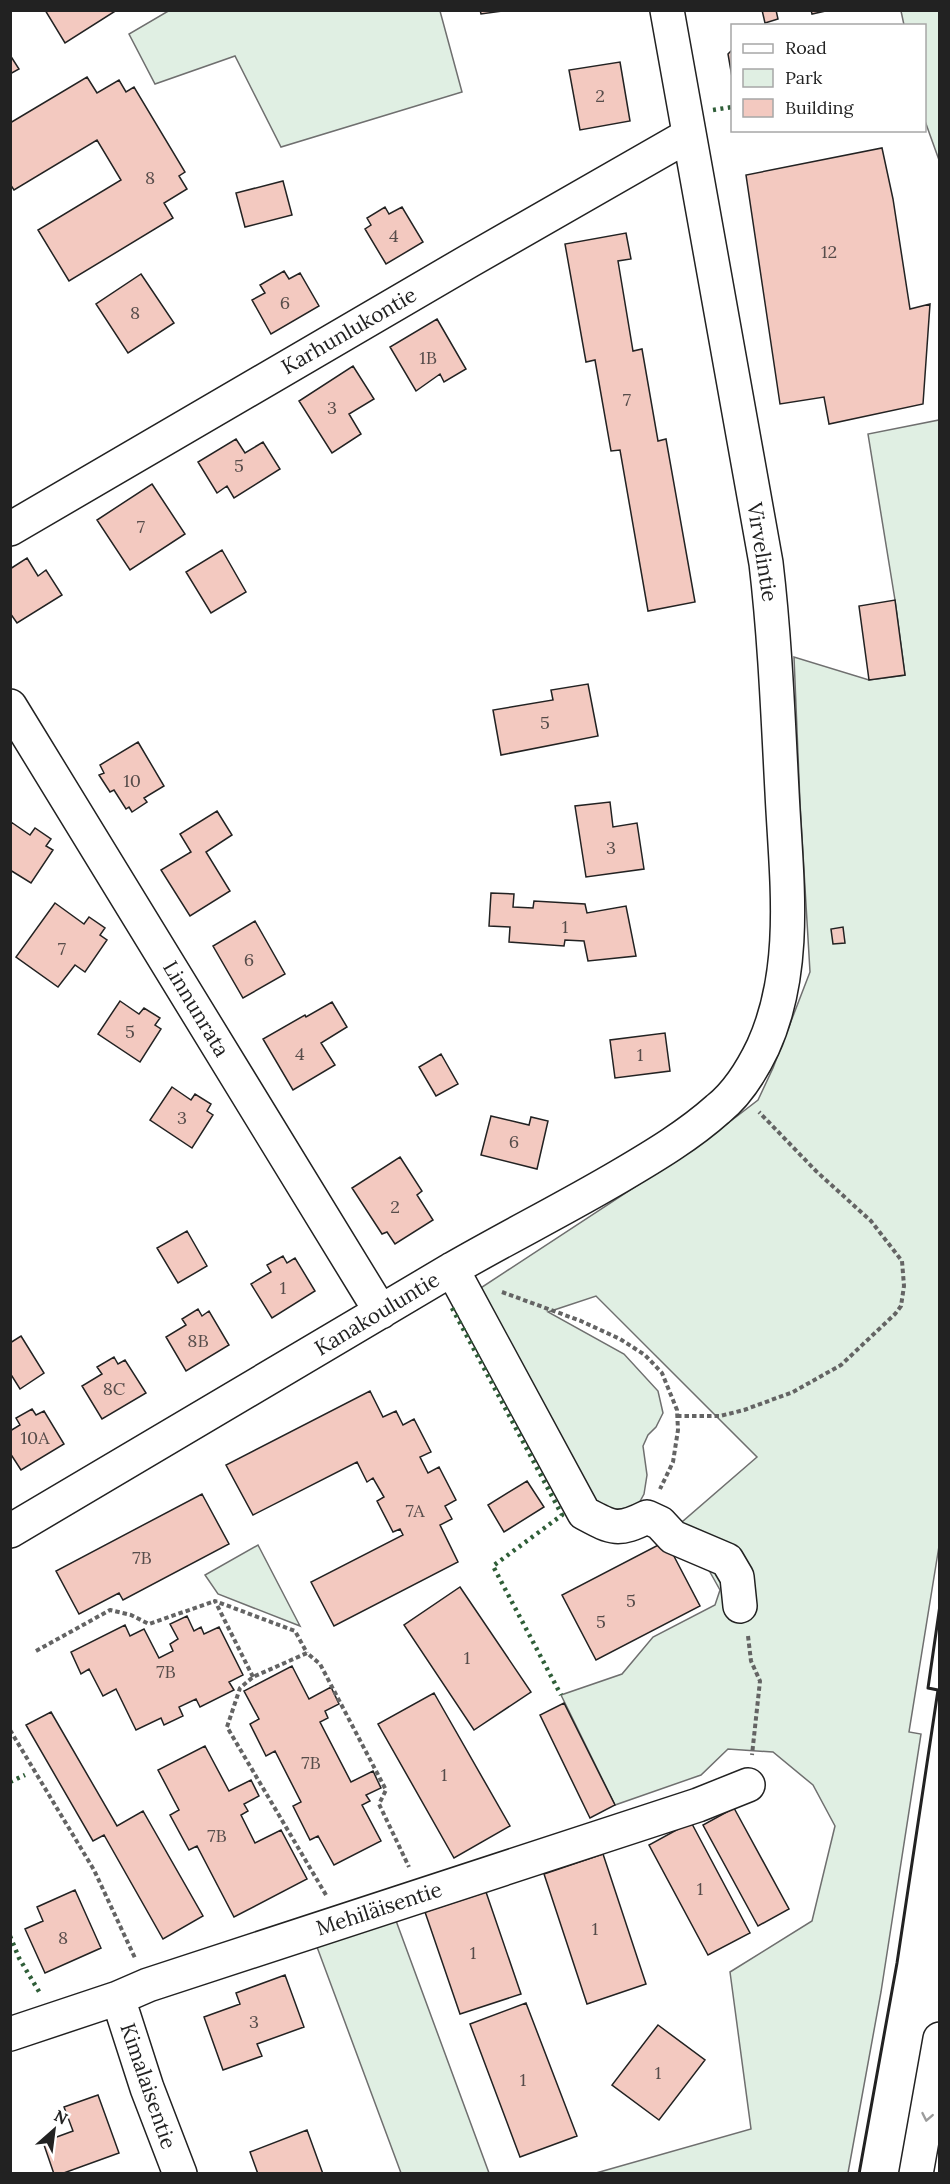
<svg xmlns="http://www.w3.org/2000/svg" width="950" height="2184" viewBox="0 0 950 2184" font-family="Lora,serif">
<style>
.green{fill:#e0efe3;stroke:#6f6f6f;stroke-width:1.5}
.building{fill:#f3c9c0;stroke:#222;stroke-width:1.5}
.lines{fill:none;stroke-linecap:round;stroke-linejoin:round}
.minor-casing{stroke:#222;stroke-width:36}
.highway-casing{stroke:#222;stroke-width:36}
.path{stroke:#646464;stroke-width:4;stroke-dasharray:4.5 3;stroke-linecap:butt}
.minor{stroke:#fff;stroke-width:33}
.highway{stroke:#fff;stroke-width:33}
.hedge{stroke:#2f5e38;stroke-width:4.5;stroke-dasharray:3 4.5;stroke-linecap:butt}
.wall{stroke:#222;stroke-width:3}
.oneway{stroke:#9c9c9c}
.labels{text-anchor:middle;stroke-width:4.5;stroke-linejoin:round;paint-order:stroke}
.number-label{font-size:18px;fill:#564c4a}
.street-label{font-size:21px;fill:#222;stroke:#fff}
</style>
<rect width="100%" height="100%" fill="#fff"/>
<path class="green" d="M170,10L440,11L462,92L281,147L235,56L155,84L129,34Z
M901,11H939V160L925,121L924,26L904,25Z
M939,420L940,1540L909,1732L921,1734L881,1992L848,2173H596L751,2129L730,1972L812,1921L835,1826L813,1785L773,1752L728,1749L701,1775L615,1805L561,1695L622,1674L653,1637L715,1605L720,1590L682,1522L757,1457L596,1296L548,1312L624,1354L658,1391L663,1413L656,1427L648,1435L643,1446L647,1475L644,1494L638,1505C612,1514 606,1508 585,1492L473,1293L702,1143L758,1100L773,1068L810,972L800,803L794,657L869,680L905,675L895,600L868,434Z
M258,1545L300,1626L218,1594L205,1575Z
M395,1918L489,2173H401L317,1947Z"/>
<path class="building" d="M45,10H117L65,43Z
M480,10H510L481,14Z
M762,10H776L778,19L765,23Z
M811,10H830L812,14Z
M732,50V77L728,54Z
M10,55L19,69L10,74Z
M620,62L630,121L580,130L569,70Z
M87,77L97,93L119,80L126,92L134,87L185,172L179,176L187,189L164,203L173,218L69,281L38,230L121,180L97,140L14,190L10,184V123Z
M882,148L893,199L910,309L930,304L923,404L829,424L824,397L780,404L746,175Z
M283,181L292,215L245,227L236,193Z
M385,207L389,214L402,207L423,242L386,264L365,229L371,225L367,218Z
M626,233L631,259L618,261L633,351L642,349L658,441L666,439L695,602L648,611L620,450L611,451L595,360L586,362L565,244Z
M284,271L289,279L300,273L319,306L271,334L252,300L265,293L260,285Z
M141,274L174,323L128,353L96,304Z
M437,319L466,369L444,382L440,374L416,391L390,347Z
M353,366L374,399L349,414L361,434L332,453L299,401Z
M236,439L245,453L263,442L280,469L234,498L227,486L217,493L198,462Z
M152,484L185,534L130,570L97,520Z
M222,550L246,592L211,613L186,572Z
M27,558L38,576L46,570L62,595L17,623L10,613V569Z
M895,600L905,675L869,680L859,606Z
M588,684L598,736L501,755L493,710L553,700L551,690Z
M138,742L164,786L144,798L147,802L132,812L129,807L126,809L114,790L110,792L99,775L104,773L100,765Z
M610,802L613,827L637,823L644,869L586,877L575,806Z
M217,811L232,835L206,852L230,891L190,916L161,870L191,852L180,834Z
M11,822L30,835L35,828L51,839L46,846L53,850L31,883L10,870Z
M491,893L514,894L513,907L533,908L534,901L585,904L587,913L626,906L636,956L588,961L584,941L565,940L564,946L509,942L510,927L489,926Z
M55,903L84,924L89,917L105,928L100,935L107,940L85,972L75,965L58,987L16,957Z
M255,921L285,974L243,998L213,946Z
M843,927L845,943L833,944L831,929Z
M120,1001L139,1014L144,1008L160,1018L155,1025L161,1029L140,1062L98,1034Z
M332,1002L347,1027L321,1043L335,1065L293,1090L263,1039L305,1015L306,1017Z
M665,1033L670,1071L615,1078L610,1040Z
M441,1054L458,1084L436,1096L419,1067Z
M172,1087L191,1100L195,1094L211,1104L207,1111L213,1115L192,1148L150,1120Z
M491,1116L529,1125L531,1117L548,1121L537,1169L481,1155Z
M400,1157L422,1191L417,1195L433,1220L395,1244L387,1232L382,1234L352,1188Z
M187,1231L207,1266L178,1283L157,1248Z
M283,1256L287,1263L295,1258L315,1291L272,1318L251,1284L271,1272L267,1265Z
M198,1309L202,1316L209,1311L229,1345L186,1371L166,1337L186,1325L182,1319Z
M21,1336L44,1373L20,1389L10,1373V1343Z
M114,1357L118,1364L125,1360L146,1393L102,1419L82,1386L102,1374L97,1367Z
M370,1391L383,1417L396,1411L403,1425L414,1419L431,1452L420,1457L428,1473L439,1467L456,1500L445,1506L452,1519L440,1525L458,1562L334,1626L311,1582L403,1535L400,1529L393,1532L377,1501L384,1497L373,1478L367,1482L357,1462L253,1515L226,1465Z
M32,1409L36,1415L44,1411L64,1444L21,1470L10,1453V1431L20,1425L16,1418Z
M527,1481L544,1507L504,1532L488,1505Z
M202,1494L229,1544L123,1600L119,1593L79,1614L56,1571Z
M666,1541L700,1606L596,1660L562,1595Z
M460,1587L531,1692L474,1730L404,1625Z
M187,1616L194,1631L201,1627L204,1634L219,1627L243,1675L229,1682L234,1690L200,1707L196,1699L179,1707L183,1716L164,1725L161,1718L136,1730L116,1689L103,1696L89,1669L81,1674L71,1652L125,1625L130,1636L144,1629L159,1658L173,1651L170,1644L178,1639L170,1624Z
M292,1666L309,1699L331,1687L339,1704L325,1711L328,1718L320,1722L351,1782L373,1771L381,1788L366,1795L370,1801L362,1805L381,1841L334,1865L318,1836L310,1840L293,1806L301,1802L275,1751L266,1756L250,1724L259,1719L244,1691Z
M434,1693L510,1826L454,1858L378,1724Z
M564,1703L615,1805L590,1818L540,1715Z
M51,1712L117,1826L143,1811L203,1916L163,1939L104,1835L93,1841L26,1725Z
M205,1746L229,1791L251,1780L259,1796L244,1804L248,1811L241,1815L255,1843L281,1830L307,1879L234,1917L197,1846L189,1850L170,1815L179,1810L158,1770Z
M734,1808L789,1909L758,1926L703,1825Z
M691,1822L750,1933L708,1955L649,1845Z
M603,1854L646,1984L587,2004L544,1874Z
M75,1890L101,1948L45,1973L25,1929L43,1921L37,1907Z
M486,1892L521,1994L460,2014L425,1912Z
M285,1975L304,2027L257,2044L262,2056L223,2070L204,2017L240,2004L236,1993Z
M526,2003L577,2136L520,2157L470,2024Z
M658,2025L705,2060L659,2120L612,2085Z
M98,2095L119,2153L61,2174H54L43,2142L73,2131L64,2107Z
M307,2130L323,2174H258L250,2152Z"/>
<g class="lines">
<g class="minor-casing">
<path id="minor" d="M10,529L469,261L689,135
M10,706L381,1312
M452,1269L584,1513C612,1528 617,1532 647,1517L660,1523L673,1537L727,1560L737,1577L740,1606
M10,1531C157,1444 303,1357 449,1271C506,1238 564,1209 620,1176C654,1156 689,1135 718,1109C738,1093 752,1070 763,1047C799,968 786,877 782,792C778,716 775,639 766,563L667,10
M118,1998L147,2088L180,2174
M10,2034L118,1998L148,1985L698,1805L748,1785"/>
</g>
<g class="highway-casing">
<path id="highway" d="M916,2174L940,2039"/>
</g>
<path class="path" d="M502,1292L581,1321L620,1339L645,1355L662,1373L677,1410L678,1430L673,1462L660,1489
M677,1416H720L744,1410L793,1392L841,1365L895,1314L901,1306L904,1286L902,1261L871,1221L816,1171L759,1112
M748,1636L751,1661L760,1681L752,1755
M36,1651L110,1610L131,1615L149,1624L215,1601
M253,1677L215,1601L295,1631L307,1653
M10,1730L94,1870L135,1958
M326,1895L227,1727L240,1688L253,1677L307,1653L320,1664L386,1790L379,1804L409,1867"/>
<use href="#minor" class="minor"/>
<use href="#highway" class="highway"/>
<path class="hedge" d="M713,110L732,107
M452,1308L562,1515L493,1566L561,1695
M10,1782L25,1775
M10,1936L19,1958L41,1995"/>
<path class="wall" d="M859,2174L897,1963L938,1690L928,1688L940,1605"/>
</g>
<defs><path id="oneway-chevron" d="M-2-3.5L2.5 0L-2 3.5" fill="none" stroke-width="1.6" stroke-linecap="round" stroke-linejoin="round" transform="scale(1.5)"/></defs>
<use class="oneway" href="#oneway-chevron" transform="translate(927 2117) rotate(101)"/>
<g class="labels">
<g class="number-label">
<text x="600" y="102">2</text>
<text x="150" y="184">8</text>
<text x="394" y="242">4</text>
<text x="829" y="258">12</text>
<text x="285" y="309">6</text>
<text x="135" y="319">8</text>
<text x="428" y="364">1B</text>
<text x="627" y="406">7</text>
<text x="332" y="414">3</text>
<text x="239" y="472">5</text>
<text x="141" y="533">7</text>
<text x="545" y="729">5</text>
<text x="132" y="787">10</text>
<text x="611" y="854">3</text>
<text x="565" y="933">1</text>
<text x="62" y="955">7</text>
<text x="249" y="966">6</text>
<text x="130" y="1038">5</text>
<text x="300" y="1060">4</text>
<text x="640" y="1061">1</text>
<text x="182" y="1124">3</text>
<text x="514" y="1148">6</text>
<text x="395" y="1213">2</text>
<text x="283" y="1294">1</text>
<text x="198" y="1347">8B</text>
<text x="114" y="1395">8C</text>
<text x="35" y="1444">10A</text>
<text x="415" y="1517">7A</text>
<text x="142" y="1564">7B</text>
<text x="631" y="1607">5</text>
<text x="601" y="1628">5</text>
<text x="467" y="1664">1</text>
<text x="166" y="1678">7B</text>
<text x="311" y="1769">7B</text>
<text x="444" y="1781">1</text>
<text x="217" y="1842">7B</text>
<text x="700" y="1895">1</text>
<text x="595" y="1935">1</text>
<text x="63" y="1944">8</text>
<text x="473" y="1959">1</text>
<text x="254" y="2028">3</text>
<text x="658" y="2079">1</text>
<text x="523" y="2086">1</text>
</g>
<g class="street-label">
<text transform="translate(349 331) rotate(-30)" y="7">Karhunlukontie</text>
<text transform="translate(762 552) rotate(81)" y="7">Virvelintie</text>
<text transform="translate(196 1009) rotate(59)" y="7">Linnunrata</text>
<text transform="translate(377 1314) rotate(-31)" y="7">Kanakouluntie</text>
<text transform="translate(379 1909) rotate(-18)" y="7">Mehiläisentie</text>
<text transform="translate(148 2086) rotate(71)" y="7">Kimalaisentie</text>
</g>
</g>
<rect width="950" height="2184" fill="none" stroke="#222222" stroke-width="24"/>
<rect x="731" y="24" width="195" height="108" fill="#ffffff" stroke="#a7a7a7" stroke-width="1.5"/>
<rect x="743" y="44" width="30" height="9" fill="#ffffff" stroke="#a7a7a7" stroke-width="1.5"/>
<text x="785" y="54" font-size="18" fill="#222222">Road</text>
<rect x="743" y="69" width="30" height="18" fill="#e0efe3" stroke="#a7a7a7" stroke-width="1.5"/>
<text x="785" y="84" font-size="18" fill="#222222">Park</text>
<rect x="743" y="99" width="30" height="18" fill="#f3c9c0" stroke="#a7a7a7" stroke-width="1.5"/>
<text x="785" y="114" font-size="18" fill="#222222">Building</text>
<g transform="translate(54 2130) rotate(28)" stroke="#ffffff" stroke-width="4.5" paint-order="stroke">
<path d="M0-4.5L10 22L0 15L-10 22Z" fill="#222222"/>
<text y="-9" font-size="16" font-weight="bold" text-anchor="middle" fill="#222222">N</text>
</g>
</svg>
